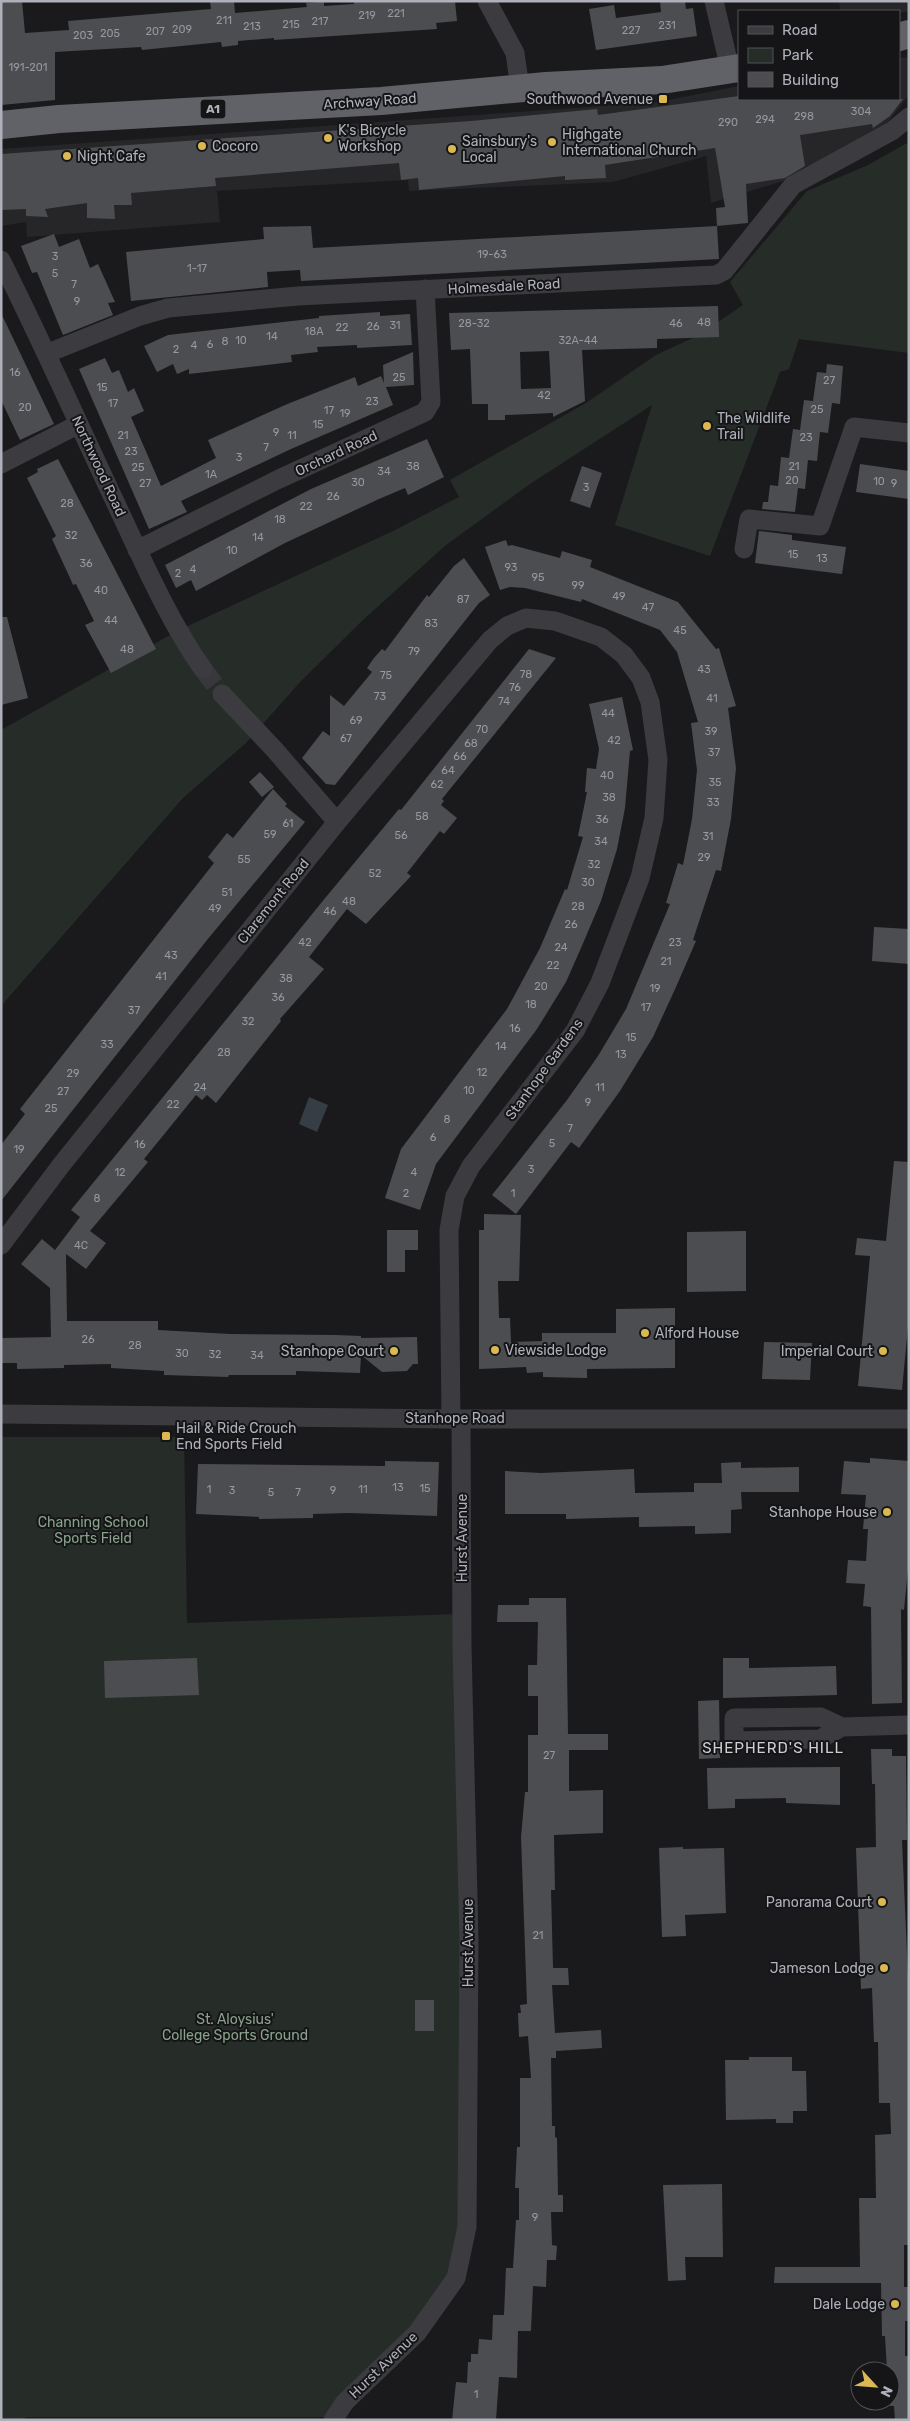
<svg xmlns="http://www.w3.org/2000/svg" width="910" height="2421" viewBox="0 0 910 2421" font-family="Rubik,sans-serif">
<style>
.built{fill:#262629}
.green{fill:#262d28}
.water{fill:#363e45}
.building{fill:#4c4d51;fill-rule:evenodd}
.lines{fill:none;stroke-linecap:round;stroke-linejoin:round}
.minor-tunnel{stroke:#38383c;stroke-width:19;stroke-dasharray:19 9;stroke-linecap:butt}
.minor{stroke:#3c3c40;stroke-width:19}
.trunk{stroke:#606268;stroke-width:28}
.poi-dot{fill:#dcb852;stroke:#151517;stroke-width:2}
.labels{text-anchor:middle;stroke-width:4;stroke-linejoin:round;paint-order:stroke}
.number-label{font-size:11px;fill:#9698a0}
.shield{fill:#151517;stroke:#808289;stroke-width:1}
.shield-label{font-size:12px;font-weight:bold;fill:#aeb1ba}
.poi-label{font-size:14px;fill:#aeb1ba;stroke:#151517;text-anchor:start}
.street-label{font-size:14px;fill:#aeb1ba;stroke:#151517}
.park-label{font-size:14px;fill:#88a28b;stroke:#151517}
.neighbourhood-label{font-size:15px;letter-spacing:1px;fill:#cfd0d6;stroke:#151517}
</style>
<rect width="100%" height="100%" fill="#1a1a1c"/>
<path class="built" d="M839,1H909V11L899,13V11H840Z
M909,57V95L888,122L865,139L805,167L783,181L711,203L706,156L613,182L409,191L408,180L217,191L220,222L27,237L26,222L1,226V149L658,102L739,86V99H899V58Z"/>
<path class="green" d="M909,142V353L799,339L789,369L780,372L710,556L615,525L652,405L530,484L446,545L364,619L300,682L246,743L183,798L1,1006V730L179,630L393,531L459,497L450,480L586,403L656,355L699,335L743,305L730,282L807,191L868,165Z
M1,1437H184L187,1623L462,1614L469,1940L456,2278L335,2417H26L24,2420H1Z"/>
<path class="water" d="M309,1097L328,1105L317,1132L299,1124Z"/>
<path class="building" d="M1,1H22L25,33L69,30L68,21L211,9L210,1H234L235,13L307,7L306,3L324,2V6L354,4V1H455L457,21L436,23L437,29L274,40V38L238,41V45L222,47L221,42L142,50L141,47L55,52V100L1,105Z
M660,1H685L686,9L693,8L697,36L596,50L589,9L614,5L616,18L661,12Z
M739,96V99H903L890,116L873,128L872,124L800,135L805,166L785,178L746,184L748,223L717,226L716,208L725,207L715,148L605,165L606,178L565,180V176L419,190L418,178L401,180L399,163L215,178L216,186L131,193L132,205H114L115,219L87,218V203L45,209L48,217L26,216V209L1,210V154L471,121L597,109L598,115Z
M311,226L313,248L717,226L719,259L301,281L300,270L267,272L268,287L131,301L126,252L264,239L263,227Z
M54,234L59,247L79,239L90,268L98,264L115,302L108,303L113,315L63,335L37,272L32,273L21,246Z
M718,306L719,337L657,339V348L582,350L585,401L553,417V413L505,415V420H488V404H472L470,349L451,350L449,313ZM549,351L551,388L521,389L520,352Z
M380,312V316L410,314L412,345L357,348V345L317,347L318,352L291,355L292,362L189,374V369L177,374L173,364L157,372L144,346L168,335L319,318V316Z
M1,313L54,424L20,440L1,400Z
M413,352L414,385L386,387L393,405L291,449L181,501L187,512L149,529L79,369L105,358L112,373L119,370L128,392L134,388L144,411L131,417L161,486L216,458L208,440L285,405L355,377L358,386L381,376L384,383L383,365Z
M827,364L843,366L840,404L832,403L828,433L820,432L817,461L808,460L805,489L798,488L795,512L762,509L763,502H768L770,485L778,486L781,457L789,458L793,429L800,430L804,400L813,401L817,372L826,373Z
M427,439L444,477L408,495L405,488L379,499L285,543L196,591L191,580L176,588L165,565L311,489Z
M58,459L156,649L111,673L85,625L94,621L76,584L73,585L70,578L52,539L56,536L27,478L38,472L37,469Z
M860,464L909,471V499L856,492Z
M582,466L602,473L590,508L570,501Z
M759,531L792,535V540L846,547L842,574L755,563Z
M506,540L508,546L512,545L560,558L562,551L592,560L590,567L678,602L716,649L719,648L736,706L728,708L736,768L731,819L721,871L716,870L693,940L696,941L676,987L653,1037L620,1091L579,1148L571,1142L516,1214L492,1195L567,1100L598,1056L626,1009L670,904L666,903L678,863L683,865L692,819L697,770L691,723L698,722L677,652L660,630L582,599L581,602L525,588L510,587L500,590L485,547Z
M464,558L490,595L479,603L335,785L326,784L302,758L323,731L330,736V695L344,706L372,672L367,668L374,658L382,649L385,651L427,595L429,597L454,566Z
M1,617H7L28,698L1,705Z
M529,649L556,658L442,799L444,801L441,805L457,818L444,834L440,831L407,873L411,876L366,924L347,909L309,957L324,969L280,1019L281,1021L216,1103L207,1095L202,1100L196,1095L144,1159L148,1162L90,1231L106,1243L86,1269L66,1254L67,1321H158V1330L230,1334L336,1335L361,1336V1338L417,1337L418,1364H413L407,1371L382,1372L361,1355L360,1373L296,1371V1375H229L228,1377L164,1375V1371L111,1368V1364L64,1365V1368L17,1369V1363H1V1338L51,1337L50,1288L21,1264L42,1239L55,1250L80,1217L71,1210L326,897L399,809L401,810Z
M622,697L633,750L630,751L625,808L617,849L601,901L581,948L566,982L537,1029L436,1164L420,1210L385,1198L401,1149L507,1009L540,948L565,889L567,890L583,837L578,836L587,792H585L587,768L596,769L599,749L589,704Z
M260,772L274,787L262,797L249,782Z
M273,789L287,804L285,806L305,822L207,940L1,1201V1145L25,1114L20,1109L214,863L208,857L227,833L233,838Z
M874,927L909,929V964L872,961Z
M894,1161L909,1162V1316L902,1390L858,1386L870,1256L855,1255L857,1238L886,1241Z
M484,1214L521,1215L519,1281H498L499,1318H510L511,1342L542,1341V1333H616V1309L675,1308V1368L587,1369V1378L543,1377V1372L527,1373L526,1367L479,1369V1230H484Z
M387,1230H418V1250H405V1272H387Z
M746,1231V1291L687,1292V1232Z
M764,1342L812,1343L810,1380L762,1379Z
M870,1458L909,1461V1559L904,1610L901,1609L902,1703L872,1704L871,1607L863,1606L865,1584L846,1583L848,1560L866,1561L868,1529H863L866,1495L841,1494L844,1461L870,1463Z
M385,1461L439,1462L437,1516L349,1513L313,1514V1518L259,1519V1517L196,1514L198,1464L385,1466Z
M741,1462V1468L799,1467V1492H741L742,1509L731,1510V1533L695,1534V1526L639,1527V1517L566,1519V1514H505V1471L541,1473L634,1469L635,1493L694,1492V1483H722L721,1463Z
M529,1598H566L568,1734H608V1750H569V1791L603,1790V1833L554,1835L555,1890H551L553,1968H568L569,1985H552L555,2033L601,2030L602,2048L556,2051V2058H551L552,2126H555V2137L557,2138L558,2195H563V2212H551L552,2245L557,2246L556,2260H547L546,2287L533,2286L531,2331H518L517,2378L499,2377L496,2420H452L456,2382L467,2383L468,2362H471V2354H478L479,2339L492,2340L493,2315H504L506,2268H513L516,2220H519V2188H515L517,2147H520V2078H531L528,2036L519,2037L518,2013H521L520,2005L527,2004L521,1837L525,1792H528V1735H538V1696H528V1665H537L538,1622H497L498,1605H529Z
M197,1658L199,1695L105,1698L104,1661Z
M723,1658H749V1668L836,1666L837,1695L723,1698Z
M719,1700L720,1758L699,1759L698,1701Z
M871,1749H892V1756H906L907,1840H902L909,2000V2245H904V2287H909V2321H905V2356H909V2420H895L894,2406H890V2371H887L885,2336H882L881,2283H774L775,2267H860L859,2198H876L875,2135L891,2134L890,2103H879L878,2042H874L872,1988L861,1989L856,1848L876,1847L875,1784H872Z
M840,1767V1805L786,1803V1798L735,1799V1808L708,1809L707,1768Z
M683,1847V1849L724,1848L726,1913L685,1915L686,1936L662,1937L659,1848Z
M415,2000H434V2031H415Z
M749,2057H792V2071H806L807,2111H793V2123H776V2119L726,2120L725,2060H749Z
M722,2184L723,2257H685L686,2280L668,2281L663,2185Z"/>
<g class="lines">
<path class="minor-tunnel" d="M203,669L222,694"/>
<path class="minor" d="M487,1L515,53L520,88
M714,1L730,69
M1,260C42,342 79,425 118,508C142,559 170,623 203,669
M48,353L140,316L168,308L298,296L716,275L724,271L793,185L892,131L909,117
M1,464L79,424
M744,549L749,519L820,526L854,427L909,433
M137,550L279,479L425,412L431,402L425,289
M222,694L274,749L337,822
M1,1245L62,1164L337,822L490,640L507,626L526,618L555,621L601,637L624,655L641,678L650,702L658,760L654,818L640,878L600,983L575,1031L471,1166L455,1196L449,1230L451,1419
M1,1414L451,1419H909
M842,1727L821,1717L734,1718V1741L820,1739L842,1727L909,1725
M333,2420L345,2402L417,2333L456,2278L467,2227L469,1940L462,1647L461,1419"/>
<path class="trunk" d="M899,37L909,34
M1,125L59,119L381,101L546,86L662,80L739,68"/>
</g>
<g class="poi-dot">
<rect x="658" y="94" width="10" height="10" rx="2.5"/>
<circle cx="328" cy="138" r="5"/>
<circle cx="552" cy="142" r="5"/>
<circle cx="202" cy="146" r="5"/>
<circle cx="452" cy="149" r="5"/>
<circle cx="67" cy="156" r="5"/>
<circle cx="707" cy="426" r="5"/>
<circle cx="645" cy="1333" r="5"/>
<circle cx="495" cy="1350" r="5"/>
<circle cx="394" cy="1351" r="5"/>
<circle cx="883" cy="1351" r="5"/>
<rect x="161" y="1431" width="10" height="10" rx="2.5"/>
<circle cx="887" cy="1512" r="5"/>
<circle cx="882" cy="1902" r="5"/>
<circle cx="884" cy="1968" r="5"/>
<circle cx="895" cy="2304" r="5"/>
</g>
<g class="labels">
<g class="number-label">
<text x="396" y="17">221</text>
<text x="367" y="19">219</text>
<text x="224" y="24">211</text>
<text x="320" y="25">217</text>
<text x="291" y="28">215</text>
<text x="667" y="29">231</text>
<text x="252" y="30">213</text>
<text x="182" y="33">209</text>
<text x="631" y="34">227</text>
<text x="155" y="35">207</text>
<text x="110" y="37">205</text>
<text x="83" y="39">203</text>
<text x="28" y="71">191-201</text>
<text x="861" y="115">304</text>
<text x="804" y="120">298</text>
<text x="765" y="123">294</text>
<text x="728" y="126">290</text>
<text x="492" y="258">19-63</text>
<text x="55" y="260">3</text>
<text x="197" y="272">1-17</text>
<text x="55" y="277">5</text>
<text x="74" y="288">7</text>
<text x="77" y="305">9</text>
<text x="704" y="326">48</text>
<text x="474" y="327">28-32</text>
<text x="676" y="327">46</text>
<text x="395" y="329">31</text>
<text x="373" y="330">26</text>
<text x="342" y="331">22</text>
<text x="314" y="335">18A</text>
<text x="272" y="340">14</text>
<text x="241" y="344">10</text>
<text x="578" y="344">32A-44</text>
<text x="225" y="345">8</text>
<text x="210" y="348">6</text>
<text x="194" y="349">4</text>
<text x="176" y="353">2</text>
<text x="15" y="376">16</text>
<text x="399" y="381">25</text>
<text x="829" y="384">27</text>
<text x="102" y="391">15</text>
<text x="544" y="399">42</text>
<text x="372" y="405">23</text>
<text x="113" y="407">17</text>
<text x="25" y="411">20</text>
<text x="817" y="413">25</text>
<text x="329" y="414">17</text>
<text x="345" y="417">19</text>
<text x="318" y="428">15</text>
<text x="276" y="436">9</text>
<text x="123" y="439">21</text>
<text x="292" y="439">11</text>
<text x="806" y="441">23</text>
<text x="266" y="451">7</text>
<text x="131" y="455">23</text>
<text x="239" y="461">3</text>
<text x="413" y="470">38</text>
<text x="794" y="470">21</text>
<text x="138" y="471">25</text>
<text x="384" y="475">34</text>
<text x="211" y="478">1A</text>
<text x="792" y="484">20</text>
<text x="879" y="485">10</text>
<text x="358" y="486">30</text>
<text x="145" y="487">27</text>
<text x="894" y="487">9</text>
<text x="586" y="491">3</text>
<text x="333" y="500">26</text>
<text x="67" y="507">28</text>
<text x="306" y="510">22</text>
<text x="280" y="523">18</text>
<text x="71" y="539">32</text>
<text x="258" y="541">14</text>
<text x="232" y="554">10</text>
<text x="793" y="558">15</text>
<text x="822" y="562">13</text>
<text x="86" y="567">36</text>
<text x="511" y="571">93</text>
<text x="193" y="573">4</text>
<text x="178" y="577">2</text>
<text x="538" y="581">95</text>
<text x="578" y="589">99</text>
<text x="101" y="594">40</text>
<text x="619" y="600">49</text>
<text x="463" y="603">87</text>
<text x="648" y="611">47</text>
<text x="111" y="624">44</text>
<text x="431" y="627">83</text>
<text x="680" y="634">45</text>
<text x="127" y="653">48</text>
<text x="414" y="655">79</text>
<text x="704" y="673">43</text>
<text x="526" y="678">78</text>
<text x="386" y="679">75</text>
<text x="515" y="691">76</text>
<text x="380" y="700">73</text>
<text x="712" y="702">41</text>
<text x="504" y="705">74</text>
<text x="608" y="717">44</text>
<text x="356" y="724">69</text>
<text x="482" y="733">70</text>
<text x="711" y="735">39</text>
<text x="346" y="742">67</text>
<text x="614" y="744">42</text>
<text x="471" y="747">68</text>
<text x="714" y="756">37</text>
<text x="460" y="760">66</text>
<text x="448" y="774">64</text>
<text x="607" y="779">40</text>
<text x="715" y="786">35</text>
<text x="437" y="788">62</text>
<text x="609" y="801">38</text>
<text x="713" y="806">33</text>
<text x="422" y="820">58</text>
<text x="602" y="823">36</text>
<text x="288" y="827">61</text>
<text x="270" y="838">59</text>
<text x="401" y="839">56</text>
<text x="708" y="840">31</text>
<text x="601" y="845">34</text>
<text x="704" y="861">29</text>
<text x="244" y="863">55</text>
<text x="594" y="868">32</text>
<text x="375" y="877">52</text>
<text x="588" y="886">30</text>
<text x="227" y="896">51</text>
<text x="349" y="905">48</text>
<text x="578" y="910">28</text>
<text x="215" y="912">49</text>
<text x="330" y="915">46</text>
<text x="571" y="928">26</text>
<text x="305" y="946">42</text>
<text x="675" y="946">23</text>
<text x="561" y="951">24</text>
<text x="171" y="959">43</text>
<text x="666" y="965">21</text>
<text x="553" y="969">22</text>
<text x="161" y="980">41</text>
<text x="286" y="982">38</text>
<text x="541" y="990">20</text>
<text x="655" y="992">19</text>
<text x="278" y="1001">36</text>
<text x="531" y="1008">18</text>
<text x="646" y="1011">17</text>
<text x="134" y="1014">37</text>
<text x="248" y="1025">32</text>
<text x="515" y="1032">16</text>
<text x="631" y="1041">15</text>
<text x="107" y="1048">33</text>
<text x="501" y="1050">14</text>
<text x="224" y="1056">28</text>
<text x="621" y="1058">13</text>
<text x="482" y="1076">12</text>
<text x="73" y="1077">29</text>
<text x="200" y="1091">24</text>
<text x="600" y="1091">11</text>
<text x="469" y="1094">10</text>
<text x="63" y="1095">27</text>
<text x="588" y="1106">9</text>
<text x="173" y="1108">22</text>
<text x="51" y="1112">25</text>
<text x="447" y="1123">8</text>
<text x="570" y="1132">7</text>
<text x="433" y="1141">6</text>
<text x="552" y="1147">5</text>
<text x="140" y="1148">16</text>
<text x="19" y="1153">19</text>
<text x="531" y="1173">3</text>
<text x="120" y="1176">12</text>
<text x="414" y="1176">4</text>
<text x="406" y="1197">2</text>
<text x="513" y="1197">1</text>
<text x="97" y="1202">8</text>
<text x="81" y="1249">4C</text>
<text x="88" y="1343">26</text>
<text x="135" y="1349">28</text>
<text x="182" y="1357">30</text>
<text x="215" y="1358">32</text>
<text x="257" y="1359">34</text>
<text x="398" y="1491">13</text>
<text x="425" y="1492">15</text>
<text x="209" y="1493">1</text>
<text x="363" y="1493">11</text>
<text x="232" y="1494">3</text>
<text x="333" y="1494">9</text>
<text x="271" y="1496">5</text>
<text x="298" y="1496">7</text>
<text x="549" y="1759">27</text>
<text x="538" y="1939">21</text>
<text x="535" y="2221">9</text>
<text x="476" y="2398">1</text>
</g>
<rect class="shield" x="200.5" y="99.5" width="25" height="19" rx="4"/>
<g class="shield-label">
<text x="213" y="113">A1</text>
</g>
<g class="poi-label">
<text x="653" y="104" text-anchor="end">Southwood Avenue</text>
<text x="338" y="135">K's Bicycle<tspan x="338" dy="16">Workshop</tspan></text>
<text x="562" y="139">Highgate<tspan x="562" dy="16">International Church</tspan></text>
<text x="462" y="146">Sainsbury's<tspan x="462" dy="16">Local</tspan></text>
<text x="212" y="151">Cocoro</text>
<text x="77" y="161">Night Cafe</text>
<text x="717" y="423">The Wildlife<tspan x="717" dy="16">Trail</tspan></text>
<text x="655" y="1338">Alford House</text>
<text x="505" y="1355">Viewside Lodge</text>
<text x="384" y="1356" text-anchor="end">Stanhope Court</text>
<text x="873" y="1356" text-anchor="end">Imperial Court</text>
<text x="176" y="1433">Hail &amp; Ride Crouch<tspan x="176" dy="16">End Sports Field</tspan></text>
<text x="877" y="1517" text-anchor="end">Stanhope House</text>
<text x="872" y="1907" text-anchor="end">Panorama Court</text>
<text x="874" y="1973" text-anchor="end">Jameson Lodge</text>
<text x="885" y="2309" text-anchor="end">Dale Lodge</text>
</g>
<g class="street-label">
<text transform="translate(370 101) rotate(-4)" y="5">Archway Road</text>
<text transform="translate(504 286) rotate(-3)" y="5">Holmesdale Road</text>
<text transform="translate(336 453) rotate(-25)" y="5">Orchard Road</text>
<text transform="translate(99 466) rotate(65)" y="5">Northwood Road</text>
<text transform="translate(273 901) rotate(-51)" y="5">Claremont Road</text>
<text transform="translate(544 1069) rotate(-54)" y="5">Stanhope Gardens</text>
<text x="455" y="1423">Stanhope Road</text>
<text transform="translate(462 1538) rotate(-90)" y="5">Hurst Avenue</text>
<text transform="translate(468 1943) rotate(-90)" y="5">Hurst Avenue</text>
<text transform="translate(383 2365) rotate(-44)" y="5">Hurst Avenue</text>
</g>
<g class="park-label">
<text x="93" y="1527">Channing School<tspan x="93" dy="16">Sports Field</tspan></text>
<text x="235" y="2024">St. Aloysius'<tspan x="235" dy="16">College Sports Ground</tspan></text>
</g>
<g class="neighbourhood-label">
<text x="773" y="1753">SHEPHERD'S HILL</text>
</g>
</g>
<rect width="910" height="2421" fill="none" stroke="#aeb1ba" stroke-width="5"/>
<rect x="738" y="10" width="162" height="90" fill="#151517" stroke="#525358"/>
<rect x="748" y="26" width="25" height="8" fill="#3c3c40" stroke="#525358"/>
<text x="782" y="35" font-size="15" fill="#aeb1ba">Road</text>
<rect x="748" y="48" width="25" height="15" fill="#262d28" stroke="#525358"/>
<text x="782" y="60" font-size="15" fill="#aeb1ba">Park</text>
<rect x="748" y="72" width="25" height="15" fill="#4c4d51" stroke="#525358"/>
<text x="782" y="85" font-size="15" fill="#aeb1ba">Building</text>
<g transform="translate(875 2386) rotate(116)"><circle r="24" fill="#151517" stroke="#525358"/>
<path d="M0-4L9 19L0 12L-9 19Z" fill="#dcb852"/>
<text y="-8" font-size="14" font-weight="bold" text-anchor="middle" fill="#aeb1ba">N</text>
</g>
</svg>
